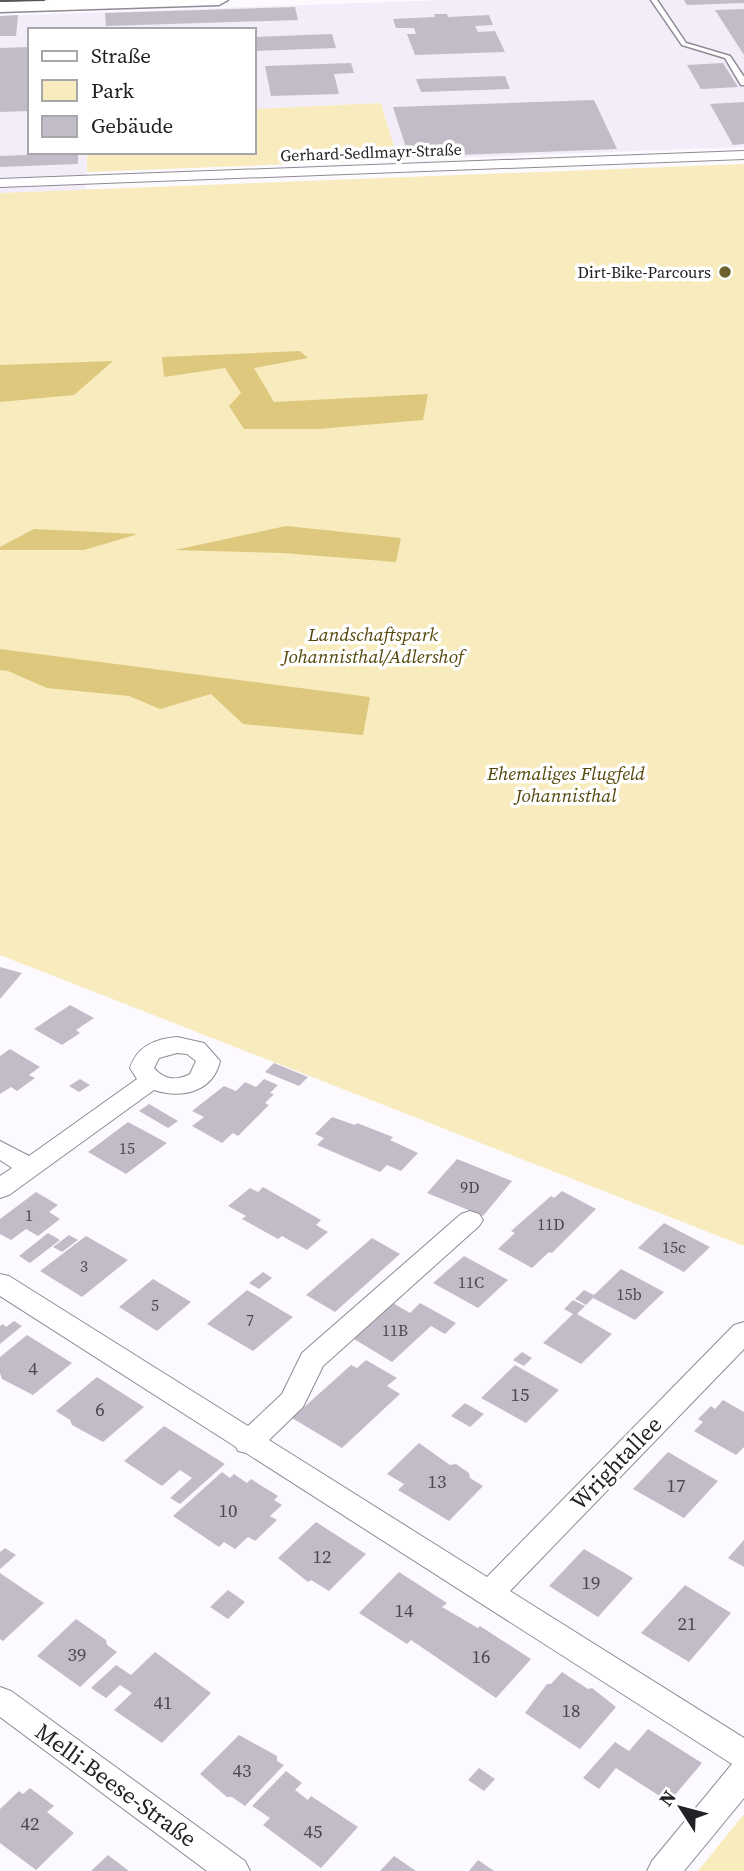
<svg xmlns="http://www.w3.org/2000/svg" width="744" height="1871" viewBox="0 0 744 1871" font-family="'Source Serif 4',serif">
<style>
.built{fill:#f2edf8}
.green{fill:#f8ebbd}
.forest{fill:#ddc87d}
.building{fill:#c2bcc8}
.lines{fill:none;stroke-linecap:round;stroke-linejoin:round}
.service-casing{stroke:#8f8a95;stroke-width:3}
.minor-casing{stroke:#8f8a95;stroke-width:2}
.secondary-casing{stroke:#8f8a95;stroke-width:3}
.service{fill:#fff;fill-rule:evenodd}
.minor{fill:#fff;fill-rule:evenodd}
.secondary{fill:#fff;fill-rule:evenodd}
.tram{stroke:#57555a;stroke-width:2}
.poi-dot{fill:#6e602d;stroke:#fff;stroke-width:2.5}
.labels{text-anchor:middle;stroke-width:7;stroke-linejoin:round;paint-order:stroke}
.far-street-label{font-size:16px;fill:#232125;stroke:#fff}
.far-poi-label{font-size:16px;fill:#232125;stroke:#fff;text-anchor:end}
.number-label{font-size:16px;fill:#4b484e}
.park-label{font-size:19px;font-style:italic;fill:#56470b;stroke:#fff}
.near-number-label{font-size:19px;fill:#4b484e}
.near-street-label{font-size:23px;fill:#232125;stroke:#fff}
</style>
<rect width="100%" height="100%" fill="#fcfaff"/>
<path class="built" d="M445,0H744V147L398,160L381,103L254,109V30H30V152H87L86,190L0,193V16Z"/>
<path class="green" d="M381,103L398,160L87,172V152H254V109Z
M744,164V1246L0,955V193Z
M744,1814V1871H698Z"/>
<path class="forest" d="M300,351L308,358L254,368L274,402L428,394L423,420L318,429H244L229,406L241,393L225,368L164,377L162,357Z
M113,361L74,395L0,402V365Z
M286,526L401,538L396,562L283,553L175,550Z
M34,529L138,534L84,550H0V547Z
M0,649L370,697L363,735L243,724L211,694L160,709L129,696L47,688L8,671L0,670Z"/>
<path class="building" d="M684,0H744V3L687,5Z
M295,7L298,20L106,26L105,13Z
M744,9V55L715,10Z
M434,14H447L448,17L489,15L493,25L475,26L478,32L495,31L505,52L415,55L407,34H416L414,28H396L393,19L435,17Z
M18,15L16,36H0V16Z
M332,34L336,48L254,51V37Z
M30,47V111L0,112V48Z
M351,63L354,73L334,74L339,94L271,96L265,66Z
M723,63L738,87L701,89L687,65Z
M505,76L510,89L421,92L416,79Z
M594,100L617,149L409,157L393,107Z
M744,102V144L733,145L710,104Z
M78,153V164L0,167V156Z
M0,967L22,973L0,999Z
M70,1005L94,1018L76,1030L80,1033L62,1045L34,1029Z
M10,1049L40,1067L29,1075L35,1078L17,1091L11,1087L0,1094V1056Z
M274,1063L308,1077L299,1086L265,1072Z
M80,1079L90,1085L79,1092L69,1086Z
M264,1079L278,1085L270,1093L274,1094L265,1103L269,1105L238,1136L233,1133L222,1143L192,1126L204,1117L192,1111L224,1086L236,1091L245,1082L256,1087Z
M149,1104L178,1121L168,1128L139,1111Z
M332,1117L355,1125L357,1123L393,1137L390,1140L418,1153L401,1171L387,1165L380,1172L317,1145L324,1138L315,1134Z
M128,1122L167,1143L126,1174L88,1152Z
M457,1159L512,1181L483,1216L427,1193Z
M263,1187L321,1220L316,1225L328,1232L307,1250L282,1236L278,1239L242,1219L246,1216L228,1206L250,1188L258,1192Z
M562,1191L596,1209L552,1253L549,1252L532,1268L498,1249L515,1233L511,1231L551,1196L554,1198Z
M36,1192L58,1205L49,1212L60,1219L38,1236L26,1229L11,1240L0,1234V1219Z
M664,1223L710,1247L684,1272L638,1248Z
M48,1233L60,1240L30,1263L19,1256Z
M69,1235L78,1240L62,1252L53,1247Z
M86,1236L128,1260L82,1297L40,1271Z
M372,1238L400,1254L335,1312L306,1295Z
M464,1256L508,1280L478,1308L433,1283Z
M621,1269L664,1292L635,1320L593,1298L586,1305L575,1299L584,1290L594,1295Z
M263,1272L272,1278L259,1289L249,1283Z
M153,1279L191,1302L157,1331L119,1307Z
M247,1290L293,1317L253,1351L207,1324Z
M573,1300L585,1306L577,1314L612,1334L581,1364L543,1343L573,1314L564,1309Z
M393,1303L410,1313L420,1303L456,1323L445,1334L431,1326L392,1362L354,1339Z
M14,1321L22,1326L0,1344V1326L3,1324L6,1327Z
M27,1335L72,1363L33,1395L2,1379L0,1373V1357Z
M522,1352L532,1358L524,1366L513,1360Z
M366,1360L397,1378L387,1386L400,1394L342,1448L292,1418L351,1365L357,1368Z
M515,1365L559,1390L526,1423L481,1398Z
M97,1377L144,1407L103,1442L72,1425L70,1420L56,1411Z
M723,1400L744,1412V1447L736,1455L694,1431L703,1422L698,1419L711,1406L715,1409Z
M465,1403L484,1414L470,1427L451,1416Z
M164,1426L225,1464L180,1504L170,1498L192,1478L180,1470L162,1486L124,1461Z
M419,1443L450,1465L456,1464L469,1473L470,1478L483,1486L449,1521L398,1490L404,1484L387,1474Z
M668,1452L718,1481L684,1518L633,1489Z
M222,1472L230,1478L234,1474L247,1483L251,1479L278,1496L274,1500L282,1505L270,1516L277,1520L255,1541L248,1537L235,1549L224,1542L219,1547L173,1516Z
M316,1522L366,1554L329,1591L311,1580L308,1582L278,1558Z
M744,1540V1567L728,1558Z
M5,1548L16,1555L0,1569V1552Z
M584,1549L633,1578L598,1617L549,1586Z
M399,1572L447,1603L442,1607L478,1628L480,1626L531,1659L496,1698L411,1640L407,1644L359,1613Z
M0,1573L44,1603L3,1641L0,1639Z
M685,1585L731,1613L689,1662L641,1633Z
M228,1590L245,1602L228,1619L210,1607Z
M76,1619L106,1640L107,1645L117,1652L80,1687L37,1656Z
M155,1652L211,1693L162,1743L114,1710L132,1693L120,1685L106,1698L91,1688L116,1665L131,1675Z
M562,1672L588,1689L592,1688L616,1707L580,1749L525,1713L547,1684H551Z
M648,1729L702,1763L669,1802L616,1768L599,1789L583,1778L615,1742L629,1751Z
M239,1735L277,1756V1761L284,1765L245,1806L232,1797H227L200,1774Z
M479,1768L495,1779L484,1791L468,1780Z
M286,1771L302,1783L295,1790L308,1800L311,1796L358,1827L321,1868L263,1825L270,1818L252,1806Z
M30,1788L54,1806L47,1812L74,1833L36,1870L0,1843V1809L19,1791L23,1794Z
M108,1855L129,1871H91Z
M394,1856L416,1871H380Z
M478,1860L494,1871H469Z"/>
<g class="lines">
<g class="service-casing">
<path id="service" d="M651,0H657L686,43L730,56L744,77V85H741L725,58L682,45Z"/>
</g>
<g class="minor-casing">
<path id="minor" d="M744,151V159L0,187V179Z
M177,1037L204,1043L220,1061C213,1092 182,1099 154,1090L9,1195L0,1198V1176L12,1168L0,1160V1141L29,1156L137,1079L130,1068C137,1046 155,1039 177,1037ZM177,1053L187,1054L196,1061L190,1074C177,1081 164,1080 154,1068L159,1058Z
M470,1211L479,1214L483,1220L479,1226L323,1366L303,1407L269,1440L487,1577L734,1325L744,1322V1349L510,1591L744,1738V1798L684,1871H647L652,1861L732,1764L246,1453L238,1451L236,1447L0,1296V1274L9,1276L248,1426L282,1394L302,1353L461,1214Z
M0,1687L11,1691L245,1861L250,1871H207L0,1717Z"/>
</g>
<g class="secondary-casing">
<path id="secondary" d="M51,0H228L219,5L0,12V2Z"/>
</g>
<use href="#service" class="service"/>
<use href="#minor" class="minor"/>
<use href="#secondary" class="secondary"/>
<path class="tram" d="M0,1L44,0"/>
</g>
<circle class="poi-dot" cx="725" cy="272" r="7"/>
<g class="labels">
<g class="far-street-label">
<text transform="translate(371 152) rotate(-2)" y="6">Gerhard-Sedlmayr-Straße</text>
</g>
<g class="far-poi-label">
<text x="711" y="278">Dirt-Bike-Parcours</text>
</g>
<g class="number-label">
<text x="127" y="1154">15</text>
<text x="470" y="1193">9D</text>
<text x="29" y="1221">1</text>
<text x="551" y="1230">11D</text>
<text x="674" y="1253">15c</text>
<text x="84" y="1272">3</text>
<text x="471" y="1288">11C</text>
<text x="629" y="1300">15b</text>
<text x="155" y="1311">5</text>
<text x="250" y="1326">7</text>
<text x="395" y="1336">11B</text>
</g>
<g class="park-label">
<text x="373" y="641">Landschaftspark<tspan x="373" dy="22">Johannisthal/Adlershof</tspan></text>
<text x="566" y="780">Ehemaliges Flugfeld<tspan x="566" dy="22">Johannisthal</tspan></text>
</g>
<g class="near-number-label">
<text x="33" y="1375">4</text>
<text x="520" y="1401">15</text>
<text x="100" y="1416">6</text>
<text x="437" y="1488">13</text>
<text x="676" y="1492">17</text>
<text x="228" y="1517">10</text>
<text x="322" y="1563">12</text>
<text x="591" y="1589">19</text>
<text x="404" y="1617">14</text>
<text x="687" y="1630">21</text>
<text x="77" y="1661">39</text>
<text x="481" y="1663">16</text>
<text x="163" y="1709">41</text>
<text x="571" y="1717">18</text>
<text x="242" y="1777">43</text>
<text x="30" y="1830">42</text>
<text x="313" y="1838">45</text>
</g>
<g class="near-street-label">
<text transform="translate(616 1463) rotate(-46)" y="8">Wrightallee</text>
<text transform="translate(116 1785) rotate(36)" y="8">Melli-Beese-Straße</text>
</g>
</g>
<rect x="28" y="28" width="228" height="126" fill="#ffffff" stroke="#a7a6a8" stroke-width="2"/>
<rect x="42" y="51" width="35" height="10" fill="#ffffff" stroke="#a7a6a8" stroke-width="2"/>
<text x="91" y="63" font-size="21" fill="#232125">Straße</text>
<rect x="42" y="80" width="35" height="21" fill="#f8ebbd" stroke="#a7a6a8" stroke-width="2"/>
<text x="91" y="98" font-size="21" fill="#232125">Park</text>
<rect x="42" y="116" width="35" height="21" fill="#c2bcc8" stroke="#a7a6a8" stroke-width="2"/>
<text x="91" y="133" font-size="21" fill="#232125">Gebäude</text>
<g transform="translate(681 1808) rotate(306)" stroke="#ffffff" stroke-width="5" paint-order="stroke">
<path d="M0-5L12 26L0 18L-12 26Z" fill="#232125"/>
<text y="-10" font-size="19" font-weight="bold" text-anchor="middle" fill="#232125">N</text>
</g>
</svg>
